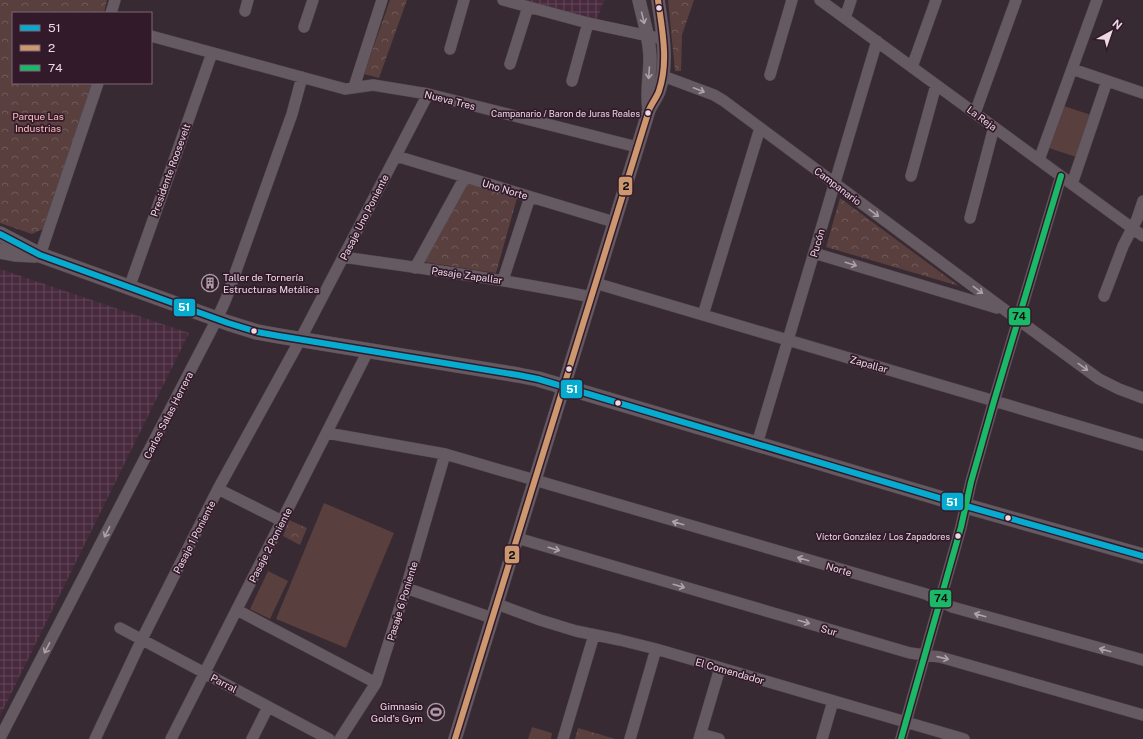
<svg xmlns="http://www.w3.org/2000/svg" width="1143" height="739" viewBox="0 0 1143 739" font-family="'Public Sans',sans-serif">
<style>
.industrial{fill:url(#industrial-grid)}
.grass{fill:#593f3e}
.park{fill:url(#park-crowns)}
.lines{fill:none;stroke-linecap:round;stroke-linejoin:round}
.minor-casing{stroke:#53464f;stroke-width:12}
.tertiary-casing{stroke:#53464f;stroke-width:14}
.secondary-casing{stroke:#53464f;stroke-width:16}
.minor{stroke:#655a61;stroke-width:11}
.tertiary{stroke:#655a61;stroke-width:13}
.secondary{stroke:#655a61;stroke-width:15}
.bus-1-casing{stroke:#331a2b;stroke-width:9}
.bus-2-casing{stroke:#331a2b;stroke-width:9}
.bus-3-casing{stroke:#331a2b;stroke-width:9}
.bus-1{stroke:#06acd0;stroke-width:6}
.bus-2{stroke:#cd976f;stroke-width:6}
.bus-3{stroke:#1ab867;stroke-width:6}
.oneway{stroke:#afa0a9}
.bus-dot{fill:#ebd9e4;stroke:#331a2b;stroke-width:1.5}
.labels{text-anchor:middle;stroke-width:3.5;stroke-linejoin:round;paint-order:stroke}
.bus-label{font-size:9px;fill:#ebd9e4;stroke:#331a2b;text-anchor:end}
.street-label{font-size:10px;fill:#ebd9e4;stroke:#331a2b}
.park-label{font-size:10px;fill:#febebb;stroke:#331a2b}
.poi-label{font-size:10px;fill:#ebd9e4;stroke:#331a2b;text-anchor:start}
.line-badge{stroke:#331a2b;stroke-width:1.5}
.badge-label{font-size:11px;text-anchor:middle;font-weight:bold;fill:#fff}
.pale-badge-label{font-size:11px;text-anchor:middle;font-weight:bold;fill:#111}
</style>
<defs>
<pattern id="industrial-grid" width="8" height="8" patternUnits="userSpaceOnUse"><rect width="8" height="8" fill="#472a3d"/><path d="M0 4h8M4 0v8" fill="none" stroke="#624859"/></pattern>
<pattern id="park-crowns" width="20" height="18" patternUnits="userSpaceOnUse"><rect width="20" height="18" fill="#593f3e"/><path d="M2 6a3 3 0 1 1 6 0M12 15a3 3 0 1 1 6 0" fill="none" stroke="#715a5a"/></pattern>
</defs>
<rect width="100%" height="100%" fill="#372a33"/>
<path class="industrial" d="M522,0H604L596,22Z
M0,269L189,333L0,716Z"/>
<path class="grass" d="M1061,105L1091,115L1076,157L1046,147Z
M324,503L394,533L346,648L276,619Z
M268,571L288,581L270,619L250,609Z
M532,727L552,733L551,739H528Z"/>
<path class="park" d="M0,0H107L104,13H13V83H93L43,229L32,234L0,223Z
M390,0H407L379,78L364,74Z
M668,0H694L682,35L681,71H675Z
M466,182L517,198L496,273L424,262Z
M840,198L959,286L826,247Z
M289,520L307,528L300,545L283,536Z
M578,728L615,739H575Z"/>
<g class="lines">
<g class="minor-casing">
<path id="minor" d="M503,0L588,23L663,39
M820,0L1143,236
M245,11L248,0
M111,13L115,0
M845,18L851,0
M304,27L313,0
M151,36L345,89L373,85L428,94L637,147
M450,49L464,0
M510,64L528,7
M912,67L936,0
M1072,69L1143,93
M770,75L792,0
M663,76L714,95L724,101L1005,310L1099,379L1119,389L1143,398
M572,81L588,23
M354,87L382,0
M975,113L1016,0
M396,156L614,222
M1039,160L1097,0
M911,176L936,85
M1072,184L1107,81
M970,218L994,127
M814,253L997,308
M40,255L98,83
M343,257C426,269 509,280 591,297
M415,268L465,177
M503,280L530,197
M595,283L1143,445
M129,288L212,53
M1104,296L1123,246L1137,219L1143,201
M703,315L760,128
M327,433L445,454L926,594L952,607L1143,660
M757,444L877,41
M218,489L282,521
M517,538L910,653L940,657L1143,715
M406,588L492,618
M497,604L540,620L576,631L620,640L656,649L964,739
M237,610L376,683
M120,628L329,739
M701,734L719,739
M0,738L217,319L226,299L292,114L302,77
M95,739L142,639L218,489L300,340L428,94
M171,739L368,351
M252,739L268,707
M340,739L376,683L406,588L445,454
M563,739L594,635
M630,739L656,649
M699,739L720,668
M822,739L833,701
M901,739L961,527L971,482L994,401L1061,176"/>
</g>
<g class="tertiary-casing">
<path id="tertiary" d="M639,0C643,19 650,39 650,59C650,76 646,92 649,110
M455,739L649,110C652,103 657,97 659,91C669,62 662,29 658,0"/>
</g>
<g class="secondary-casing">
<path id="secondary" d="M0,234L40,255L228,323L257,332L279,336L518,375L538,379L966,506L1143,556
M0,251L15,254L35,255"/>
</g>
<use href="#minor" class="minor"/>
<use href="#tertiary" class="tertiary"/>
<use href="#secondary" class="secondary"/>
<g class="bus-1-casing">
<path id="bus-1" d="M0,234L40,255L228,323L257,332L279,336L518,375L538,379L966,506L1143,556"/>
</g>
<g class="bus-2-casing">
<path id="bus-2" d="M455,739L649,110C652,103 657,97 659,91C669,62 662,29 658,0"/>
</g>
<g class="bus-3-casing">
<path id="bus-3" d="M901,739L961,527L971,482L994,401L1061,176"/>
</g>
<use href="#bus-1" class="bus-1"/>
<use href="#bus-2" class="bus-2"/>
<use href="#bus-3" class="bus-3"/>
</g>
<defs><path id="oneway-shaft" d="M-6 0H5M1.5-3L5.5 0L1.5 3" fill="none" stroke-width="1.6" stroke-linecap="round" stroke-linejoin="round"/></defs>
<g class="oneway">
<use href="#oneway-shaft" transform="translate(643 18) rotate(76)"/>
<use href="#oneway-shaft" transform="translate(649 73) rotate(94)"/>
<use href="#oneway-shaft" transform="translate(699 90) rotate(21)"/>
<use href="#oneway-shaft" transform="translate(874 213) rotate(37)"/>
<use href="#oneway-shaft" transform="translate(851 264) rotate(17)"/>
<use href="#oneway-shaft" transform="translate(978 290) rotate(37)"/>
<use href="#oneway-shaft" transform="translate(1083 367) rotate(36)"/>
<use href="#oneway-shaft" transform="translate(678 523) rotate(-164)"/>
<use href="#oneway-shaft" transform="translate(107 532) rotate(117)"/>
<use href="#oneway-shaft" transform="translate(554 549) rotate(16)"/>
<use href="#oneway-shaft" transform="translate(803 559) rotate(-164)"/>
<use href="#oneway-shaft" transform="translate(679 586) rotate(16)"/>
<use href="#oneway-shaft" transform="translate(980 615) rotate(-164)"/>
<use href="#oneway-shaft" transform="translate(804 622) rotate(16)"/>
<use href="#oneway-shaft" transform="translate(47 648) rotate(117)"/>
<use href="#oneway-shaft" transform="translate(1105 650) rotate(-164)"/>
<use href="#oneway-shaft" transform="translate(943 658) rotate(13)"/>
</g>
<defs>
<g id="building-ring" transform="scale(0.9)"><circle r="9.5" fill="#331a2b" stroke="#ac9ca6" stroke-width="1.5"/><path d="M-4-6H4V6H1V3H-1V6H-4ZM-2.5-4.3h1.7v1.8h-1.7ZM.8-4.3h1.7v1.8H.8ZM-2.5-1h1.7V.8h-1.7ZM.8-1h1.7V.8H.8Z" fill="#ac9ca6"/></g>
<g id="stadium-ring" transform="scale(0.9)"><circle r="9.5" fill="#331a2b" stroke="#ac9ca6" stroke-width="1.5"/><path d="M0-5a6.5 5 0 1 0 0 10a6.5 5 0 1 0 0-10ZM-3.5-1.8h7v3.6h-7Z" fill="#ac9ca6"/></g>
</defs>
<g fill-rule="evenodd">
<use href="#building-ring" x="210" y="283"/>
<use href="#stadium-ring" x="436" y="712"/>
</g>
<g class="bus-dot">
<circle cx="659" cy="8" r="3.5"/>
<circle cx="648" cy="113" r="3.5"/>
<circle cx="254" cy="331" r="3.5"/>
<circle cx="569" cy="369" r="3.5"/>
<circle cx="618" cy="403" r="3.5"/>
<circle cx="1008" cy="518" r="3.5"/>
<circle cx="958" cy="536" r="3.5"/>
</g>
<g class="labels">
<g class="bus-label">
<text x="640" y="117">Campanario / Baron de Juras Reales</text>
<text x="950" y="540">Víctor González / Los Zapadores</text>
</g>
<g class="street-label">
<text transform="translate(450 100) rotate(14)" y="4">Nueva Tres</text>
<text transform="translate(982 118) rotate(36)" y="4">La Reja</text>
<text transform="translate(170 170) rotate(-70)" y="4">Presidente Roosevelt</text>
<text transform="translate(838 186) rotate(37)" y="4">Campanario</text>
<text transform="translate(505 189) rotate(17)" y="4">Uno Norte</text>
<text transform="translate(364 217) rotate(-63)" y="4">Pasaje Uno Poniente</text>
<text transform="translate(817 243) rotate(-74)" y="4">Pucón</text>
<text transform="translate(467 275) rotate(8)" y="4">Pasaje Zapallar</text>
<text transform="translate(869 364) rotate(16)" y="4">Zapallar</text>
<text transform="translate(168 415) rotate(-63)" y="4">Carlos Salas Herrera</text>
<text transform="translate(194 537) rotate(-63)" y="4">Pasaje 1 Poniente</text>
<text transform="translate(270 545) rotate(-63)" y="4">Pasaje 2 Poniente</text>
<text transform="translate(839 569) rotate(16)" y="4">Norte</text>
<text transform="translate(402 601) rotate(-73)" y="4">Pasaje 6 Poniente</text>
<text transform="translate(829 630) rotate(16)" y="4">Sur</text>
<text transform="translate(730 671) rotate(16)" y="4">El Comendador</text>
<text transform="translate(224 683) rotate(28)" y="4">Parral</text>
</g>
<g class="park-label">
<text x="38" y="120">Parque Las<tspan x="38" dy="12">Industrias</tspan></text>
</g>
<g class="poi-label">
<text x="223" y="281">Taller de Tornería<tspan x="223" dy="12">Estructuras Metálica</tspan></text>
<text x="423" y="710" text-anchor="end">Gimnasio<tspan x="423" dy="12">Gold's Gym</tspan></text>
</g>
</g>
<g class="line-badge">
<rect x="618" y="176" width="15" height="20" rx="4" fill="#cd976f"/>
<rect x="173" y="298" width="23" height="19" rx="4" fill="#06acd0"/>
<rect x="1008" y="307" width="23" height="19" rx="4" fill="#1ab867"/>
<rect x="560" y="379" width="23" height="20" rx="4" fill="#06acd0"/>
<rect x="941" y="492" width="23" height="19" rx="4" fill="#06acd0"/>
<rect x="504" y="545" width="16" height="19" rx="4" fill="#cd976f"/>
<rect x="929" y="589" width="23" height="19" rx="4" fill="#1ab867"/>
</g>
<g class="badge-label">
<text x="184" y="311">51</text>
<text x="572" y="393">51</text>
<text x="952" y="506">51</text>
</g>
<g class="pale-badge-label">
<text x="626" y="190">2</text>
<text x="1019" y="320">74</text>
<text x="512" y="559">2</text>
<text x="941" y="602">74</text>
</g>
<rect x="12" y="12" width="140" height="72" fill="#331a2b" stroke="#7d6675"/>
<rect x="20" y="25" width="20" height="6" fill="#06acd0" stroke="#7d6675"/>
<text x="48" y="32" font-size="12" fill="#ebd9e4">51</text>
<rect x="20" y="45" width="20" height="6" fill="#cd976f" stroke="#7d6675"/>
<text x="48" y="52" font-size="12" fill="#ebd9e4">2</text>
<rect x="20" y="65" width="20" height="6" fill="#1ab867" stroke="#7d6675"/>
<text x="48" y="72" font-size="12" fill="#ebd9e4">74</text>
<g transform="translate(1111 32) rotate(40)" stroke="#331a2b" stroke-width="3" paint-order="stroke">
<path d="M0-3L7 15L0 10L-7 15Z" fill="#ebd9e4"/>
<text y="-6" font-size="11" font-weight="bold" text-anchor="middle" fill="#ebd9e4">N</text>
</g>
</svg>
